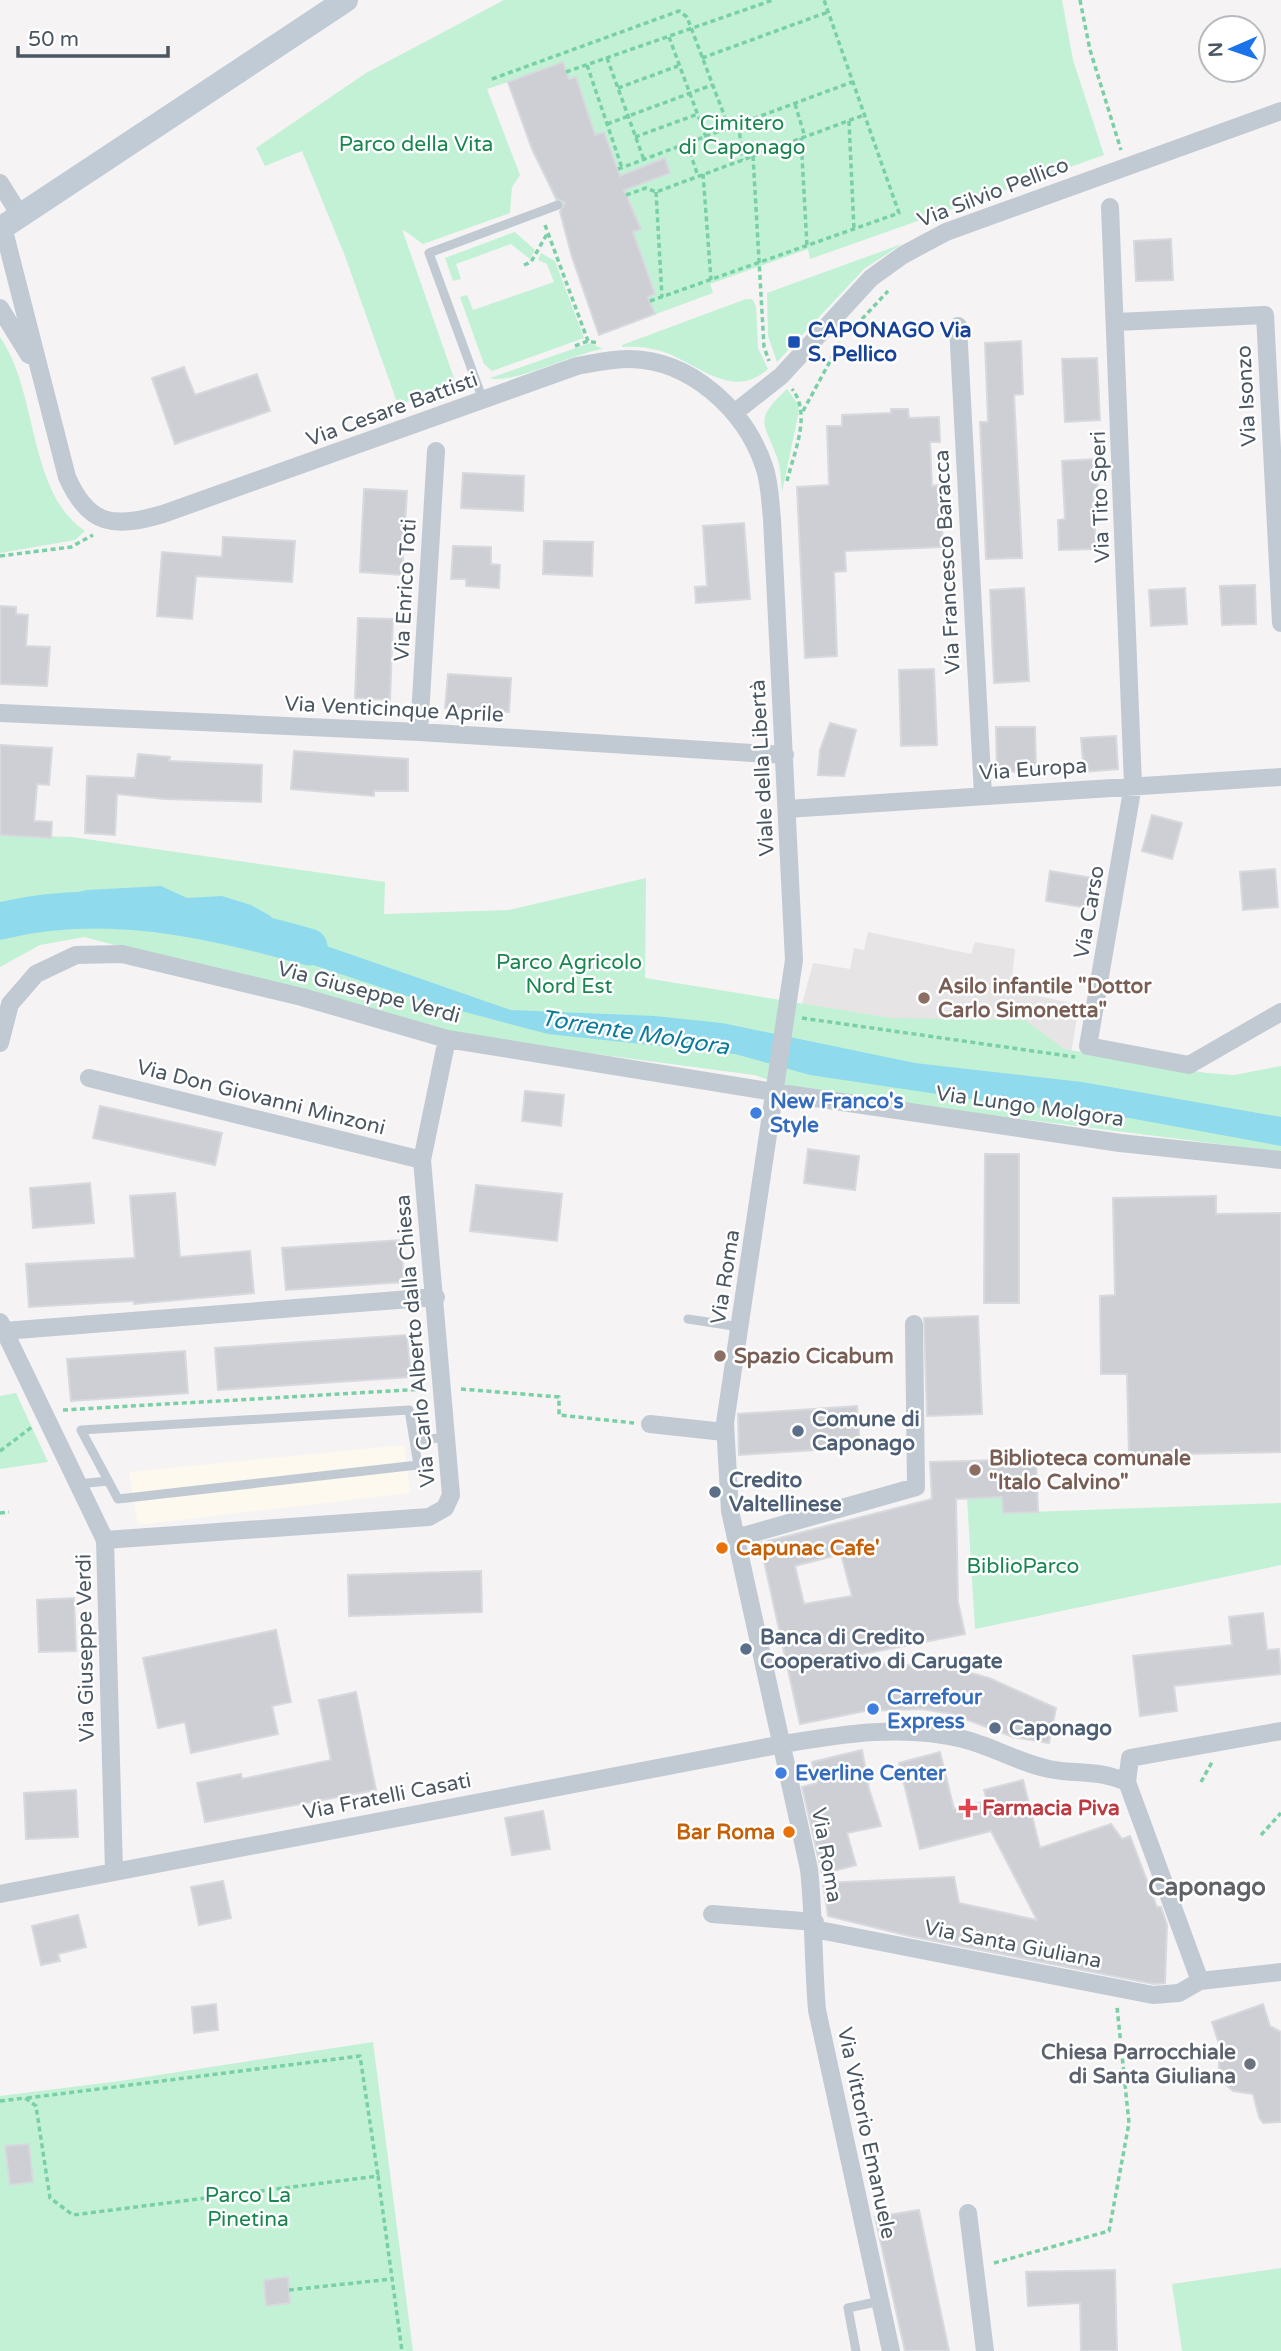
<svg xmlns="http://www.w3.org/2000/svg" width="1281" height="2351" viewBox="0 0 1281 2351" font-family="'Varela Round',sans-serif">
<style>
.commercial{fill:#fdf9ef}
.education{fill:#e6e4e5}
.green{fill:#c3f1d5}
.water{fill:#90daee}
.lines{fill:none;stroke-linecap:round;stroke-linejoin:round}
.river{stroke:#90daee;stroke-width:37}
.building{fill:#cdcfd5;stroke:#d7d9de;stroke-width:2;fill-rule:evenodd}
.path{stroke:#7ad0a6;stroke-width:3.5;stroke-dasharray:5 3.5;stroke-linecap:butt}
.lane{stroke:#c1cad2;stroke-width:9}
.street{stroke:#c1cad2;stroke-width:18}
.secondary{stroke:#c1cbd6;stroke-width:24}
.transit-dot{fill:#1a4fb4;stroke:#fff;stroke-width:2.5}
.education-dot{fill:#8d6e63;stroke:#fff;stroke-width:2.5}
.shop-dot{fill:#3f7fe0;stroke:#fff;stroke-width:2.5}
.service-dot{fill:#5c6f8a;stroke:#fff;stroke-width:2.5}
.food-dot{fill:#e8710a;stroke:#fff;stroke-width:2.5}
.health-dot{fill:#e0444e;stroke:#fff;stroke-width:2.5}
.worship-dot{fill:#6b7280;stroke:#fff;stroke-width:2.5}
.labels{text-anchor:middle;stroke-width:5;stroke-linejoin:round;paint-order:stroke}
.park-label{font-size:21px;fill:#17864f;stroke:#fff}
.street-label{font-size:21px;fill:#4a5661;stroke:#fff}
.transit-label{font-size:21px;font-weight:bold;fill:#164399;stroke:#fff;text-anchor:start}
.education-label{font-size:21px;font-weight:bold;fill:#785e54;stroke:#fff;text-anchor:start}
.shop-label{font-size:21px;font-weight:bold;fill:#366cbe;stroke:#fff;text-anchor:start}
.service-label{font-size:21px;font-weight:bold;fill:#4e5e75;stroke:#fff;text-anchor:start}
.food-label{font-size:21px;font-weight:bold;fill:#c56008;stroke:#fff;text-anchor:start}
.health-label{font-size:21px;font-weight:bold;fill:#be3a42;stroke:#fff;text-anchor:start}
.worship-label{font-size:21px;font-weight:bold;fill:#5b616d;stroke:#fff;text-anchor:end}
.water-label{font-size:23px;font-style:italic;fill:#0c7c9b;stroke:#fff}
.quarter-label{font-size:24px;font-weight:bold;fill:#5f6368;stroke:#fff}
</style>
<rect width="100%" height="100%" fill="#f5f3f3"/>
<path class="commercial" d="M404,1445L410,1493L138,1525L129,1472Z"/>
<path class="education" d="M868,932L971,954L975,942L1015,949L1011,990L1079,1005L1071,1054L800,1012L813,963L850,969L854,948L864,950Z"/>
<path class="green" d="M504,0H1062L1073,60L1104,155L810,259L808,249L710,284L713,293L599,335L561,212L532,149L508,82L487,89L520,175L512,187L510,213L423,244L402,229L456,384L398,405L345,256L302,151L265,166L256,148L366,73Z
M515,232L535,250L530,259L511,244L456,264L461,279L453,281L445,258Z
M902,244L864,269L777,362L768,336L767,293Z
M541,253L555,261L584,338L492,371L484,364L460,297L467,295L473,310L554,282L547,264L538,260Z
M746,299H752L756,306L758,348L768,369C732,402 697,362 661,351C648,347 635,346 622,347V345Z
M0,337C39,393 27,492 85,531L75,540L0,553Z
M590,343L603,349C574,353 512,385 490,378Z
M787,389L798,404L799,411L782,492C781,482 781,470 778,460C765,422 752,422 787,389Z
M0,835L72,837L385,882L384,914L509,910L646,878L645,978L891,1018L1025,1020L1064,1049L1207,1073L1234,1075L1281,1066V1152L802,1091L754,1075L469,1037L84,937L40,945L0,967Z
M16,1393L48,1462L0,1469V1396Z
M1002,1497L1003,1513L1281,1503V1565L975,1629L967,1498Z
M373,2042L413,2351H0V2096L120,2081Z
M1281,2268V2351H1182L1172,2284Z"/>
<path class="water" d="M161,886L187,898L222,896L251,905L269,915L289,933L511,1010L655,1016L722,1023L915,1063L1082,1082L1281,1117V1146L1129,1118L997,1103L810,1075L735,1054L548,1034L416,999L292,958L265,935L222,927L172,907L84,916L0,932V910L87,890Z"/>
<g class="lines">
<path class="river" d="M0,921C102,895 209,919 309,947"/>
</g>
<path class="building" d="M563,62L569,79L576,77L595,135L604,132L620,176L665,158L670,173L624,190L641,229L633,232L655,294L648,297L655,314L599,335L572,257L560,212L565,203L556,198L532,149L508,82Z
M1171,239L1173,280L1136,281L1134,241Z
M1021,341L1023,394L1014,395L1022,558L986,559L980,422H988L985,343Z
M1097,358L1100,420L1065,422L1062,359Z
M184,367L195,395L257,374L270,411L175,444L152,378Z
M891,409H908L909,418L939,417L940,442H930L932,486L940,485L943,547L845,551L846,571L834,572L837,656L805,658L797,487L829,485L827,426H842V415L891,413Z
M1096,459L1098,493H1093L1096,549L1059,550L1058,520L1065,519L1062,461Z
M463,473L524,476L523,511L461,508Z
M364,489L407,491L402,575L360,572Z
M744,523L750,599L696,603L695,587L707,586L703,526Z
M223,537L295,541L292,582L196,576L192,619L157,616L162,552L222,557Z
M544,541L593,542L592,576L543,574Z
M453,546L491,547V564L500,565L499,588L466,586V579H451Z
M1255,585L1256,624L1222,625L1220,586Z
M1024,588L1029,681L994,683L990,590Z
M1185,588L1187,624L1151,626L1149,590Z
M0,606L16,607V614L28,615L26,646L50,647L47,686L0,684Z
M358,618L393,619L390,700L355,698Z
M934,669L937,745L901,746L899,670Z
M448,674L511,678L509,712L445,708Z
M830,723L856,730L844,776L818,775L820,750Z
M996,727H1035L1036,771L997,772Z
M1116,736L1118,769L1084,772L1081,738Z
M0,745L52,748L49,785L37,784L34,821L52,822L51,838L0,835Z
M294,751L408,759V791H374V796L291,789Z
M138,754L170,757L169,761L262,765L261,802L165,799L117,794L115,835L85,833L87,776L135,778Z
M1152,815L1182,823L1172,859L1142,851Z
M1275,869L1278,907L1243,910L1240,872Z
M1050,871L1093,878L1088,908L1046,901Z
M525,1091L564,1095L561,1126L522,1121Z
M100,1106L222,1133L215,1165L93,1138Z
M808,1149L859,1156L855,1190L804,1183Z
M985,1154H1019V1303H984Z
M90,1183L94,1223L33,1228L30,1188Z
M476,1185L562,1194L557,1241L470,1231Z
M175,1193L180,1257L250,1251L254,1293L134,1304V1301L29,1307L26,1264L135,1258L130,1196Z
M1216,1196V1214L1281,1213V1452L1129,1455L1127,1374H1101L1100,1296L1115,1295L1113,1198Z
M401,1240L404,1282L286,1290L282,1248Z
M978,1316L982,1414L927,1416L924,1318Z
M407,1335L411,1377L218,1390L215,1348Z
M185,1351L188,1393L71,1401L67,1359Z
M857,1406L860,1447L739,1455L738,1414Z
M1036,1459L1038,1512L1003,1513L1002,1497L956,1499L958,1602L965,1634L837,1659L960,1670L989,1678L1056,1708L1049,1743L1013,1737L952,1714L922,1709L865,1711L800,1724L760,1543L932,1499L930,1462ZM841,1554L852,1596L804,1604L795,1566Z
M481,1571L482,1612L349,1616L348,1575Z
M74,1598L76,1651L39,1652L37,1600Z
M1263,1613L1267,1650L1279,1649L1281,1674L1174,1686L1177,1711L1140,1716L1133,1656L1232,1645L1229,1617Z
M276,1630L291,1702L272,1706L278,1734L191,1753L185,1722L158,1728L143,1658Z
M356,1692L376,1790L205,1822L197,1783L241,1774L242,1779L331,1760L319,1700Z
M862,1750L869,1789L881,1826L847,1833L856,1865L822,1874L802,1787L817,1783L812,1762Z
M940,1752L954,1809L987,1801L984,1790L1023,1780L1040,1848L1111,1824L1122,1839L1130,1836L1157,1907H1161L1167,1925L1165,1983L1154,1984L909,1936L828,1916L823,1883L954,1877L959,1903L1037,1920L991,1831L920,1849L899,1763Z
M76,1790L78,1837L26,1839L24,1793Z
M543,1811L550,1849L512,1855L505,1818Z
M223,1881L231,1918L199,1925L191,1887Z
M78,1915L86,1947L58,1954L60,1961L41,1965L32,1926Z
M216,2004L218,2030L194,2033L192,2007Z
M1263,2004L1270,2026L1281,2032V2122L1263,2123L1259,2117L1253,2094L1233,2091L1225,2084L1219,2069V2044L1212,2022Z
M29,2144L33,2182L10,2185L5,2146Z
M919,2210L949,2351H905L875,2217Z
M1115,2270L1117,2351H1081L1080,2303L1028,2306L1026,2272Z
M288,2277L290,2303L266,2306L264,2280Z"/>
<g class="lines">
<path class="path" d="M1080,0L1090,50L1121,150
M669,37L706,137
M607,58L644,160
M702,58L828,12
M587,65L622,168
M566,72L773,0
M492,79L679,11L687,17L729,128
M618,88L678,66
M795,104L805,137
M849,121L854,230
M607,124L712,85
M739,125L742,160
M635,137L698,114
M801,138L807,246
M687,144L698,176
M753,156L764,347L769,361
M618,169L852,82
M703,174L711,280
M656,192L662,297
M626,195L646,188L656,192L864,115
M545,225L588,341
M524,265L531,262L547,234
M650,301L899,213L824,0
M862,319L888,291
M575,346L588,341L597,343
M803,411L840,343
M787,481C794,452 812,414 792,389
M0,556L71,547L93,535
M802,1018L1075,1057
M461,1389L559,1397V1415L634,1423
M63,1410L426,1389
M0,1451L32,1427
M0,1513L9,1512
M1201,1782L1212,1762
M1261,1835L1281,1813
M27,2098L360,2056L378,2176
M0,2101L25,2098L36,2106L50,2198L73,2215L378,2176L402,2351
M994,2263L1109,2231L1129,2123L1117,2007
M289,2290L392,2279"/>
<path class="lane" d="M483,400L429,253L558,205
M688,1319L740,1327
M409,1410L418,1465L118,1499L81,1430Z
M414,1441L447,1437
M78,1484L108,1481
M856,2351L848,2308L880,2301"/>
<path class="street" d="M0,183L20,215
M1110,207L1133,785L1088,1046L1189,1065L1281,1012
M3,227L67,477C89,527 115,528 163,514L577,366C594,363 611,359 630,359C691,360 745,410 764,466C770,483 770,501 772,519L794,960L725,1423L730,1511L809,1869C814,1916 813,1963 817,2010L891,2351
M0,308L29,355
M1117,322L1265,315L1281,623
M958,326L983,795
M734,413L781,376L871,278L903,255L946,232L1281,111
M0,713L419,732L785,755
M419,732L436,451
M787,809L1281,777
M0,1043L10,1004L36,974L76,955L122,954L302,997L447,1039L774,1092L1120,1143L1281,1160
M89,1078L422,1160
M0,1322L105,1540L114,1871
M4,1331L436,1297
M650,1424L724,1432
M736,1538L916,1487L914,1324
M105,1540L429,1517L445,1508L451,1495L422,1160L447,1039
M1127,1782L1130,1758L1281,1731
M0,1894L783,1744C843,1734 903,1724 963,1739C992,1746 1019,1763 1049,1769C1080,1775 1095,1769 1127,1782L1200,1981
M712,1914L815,1922
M814,1929L1153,1995L1179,1993L1200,1981L1281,1972
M968,2213L985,2351"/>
<path class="secondary" d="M0,229L346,0"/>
</g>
<rect class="transit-dot" x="787" y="335" width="14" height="14" rx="3.5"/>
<g class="education-dot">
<circle cx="924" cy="998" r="7"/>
<circle cx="720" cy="1356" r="7"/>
<circle cx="975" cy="1470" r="7"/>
</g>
<g class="shop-dot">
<circle cx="756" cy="1113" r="7"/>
<circle cx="873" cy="1709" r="7"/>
<circle cx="781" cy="1773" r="7"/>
</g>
<g class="service-dot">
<circle cx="798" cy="1431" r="7"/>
<circle cx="715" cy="1492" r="7"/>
<circle cx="746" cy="1649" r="7"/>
<circle cx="995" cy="1728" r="7"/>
</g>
<g class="food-dot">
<circle cx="722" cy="1548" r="7"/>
<circle cx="789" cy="1832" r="7"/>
</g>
<path class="health-dot" d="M964.5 1797.5h7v7h7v7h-7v7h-7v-7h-7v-7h7z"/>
<circle class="worship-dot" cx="1250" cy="2064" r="7"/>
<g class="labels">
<g class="park-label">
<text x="742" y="130">Cimitero<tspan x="742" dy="24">di Caponago</tspan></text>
<text x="416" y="151">Parco della Vita</text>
<text x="569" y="969">Parco Agricolo<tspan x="569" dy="24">Nord Est</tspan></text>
<text x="1023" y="1573">BiblioParco</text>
<text x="248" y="2202">Parco La<tspan x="248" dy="24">Pinetina</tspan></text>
</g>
<g class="street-label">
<text transform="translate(993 192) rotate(-21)" y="7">Via Silvio Pellico</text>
<text transform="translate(1246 396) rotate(-93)" y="7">Via Isonzo</text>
<text transform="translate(392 409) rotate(-20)" y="7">Via Cesare Battisti</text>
<text transform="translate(1100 497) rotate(-92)" y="7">Via Tito Speri</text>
<text transform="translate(947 562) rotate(-93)" y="7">Via Francesco Baracca</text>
<text transform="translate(405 590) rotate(-87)" y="7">Via Enrico Toti</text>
<text transform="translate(394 709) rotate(3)" y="7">Via Venticinque Aprile</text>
<text transform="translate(762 768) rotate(-93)" y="7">Viale della Libertà</text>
<text transform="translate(1033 769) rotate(-4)" y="7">Via Europa</text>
<text transform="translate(1089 912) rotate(-80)" y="7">Via Carso</text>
<text transform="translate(369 992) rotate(15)" y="7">Via Giuseppe Verdi</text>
<text transform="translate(261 1097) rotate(14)" y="7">Via Don Giovanni Minzoni</text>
<text transform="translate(1030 1106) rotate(8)" y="7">Via Lungo Molgora</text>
<text transform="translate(725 1277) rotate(-81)" y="7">Via Roma</text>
<text transform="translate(415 1341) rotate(-95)" y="7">Via Carlo Alberto dalla Chiesa</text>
<text transform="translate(85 1648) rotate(-91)" y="7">Via Giuseppe Verdi</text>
<text transform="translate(387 1796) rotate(-11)" y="7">Via Fratelli Casati</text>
<text transform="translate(827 1855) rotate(80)" y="7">Via Roma</text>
<text transform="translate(1013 1944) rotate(11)" y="7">Via Santa Giuliana</text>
<text transform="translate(867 2133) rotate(78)" y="7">Via Vittorio Emanuele</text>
</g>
<g class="transit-label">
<text x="808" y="337">CAPONAGO Via<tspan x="808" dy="24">S. Pellico</tspan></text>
</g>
<g class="education-label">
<text x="938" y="993">Asilo infantile "Dottor<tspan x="938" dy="24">Carlo Simonetta"</tspan></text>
<text x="734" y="1363">Spazio Cicabum</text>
<text x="989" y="1465">Biblioteca comunale<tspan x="989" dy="24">"Italo Calvino"</tspan></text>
</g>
<g class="shop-label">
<text x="770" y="1108">New Franco's<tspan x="770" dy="24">Style</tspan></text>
<text x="887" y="1704">Carrefour<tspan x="887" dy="24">Express</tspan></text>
<text x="795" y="1780">Everline Center</text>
</g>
<g class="service-label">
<text x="812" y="1426">Comune di<tspan x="812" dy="24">Caponago</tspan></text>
<text x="729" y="1487">Credito<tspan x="729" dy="24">Valtellinese</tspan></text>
<text x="760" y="1644">Banca di Credito<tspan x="760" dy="24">Cooperativo di Carugate</tspan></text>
<text x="1009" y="1735">Caponago</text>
</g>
<g class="food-label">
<text x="736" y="1555">Capunac Cafe'</text>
<text x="775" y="1839" text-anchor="end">Bar Roma</text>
</g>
<g class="health-label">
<text x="982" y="1815">Farmacia Piva</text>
</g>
<g class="worship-label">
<text x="1236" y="2059">Chiesa Parrocchiale<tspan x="1236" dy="24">di Santa Giuliana</tspan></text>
</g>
<g class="water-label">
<text transform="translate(635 1032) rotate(9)" y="8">Torrente Molgora</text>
</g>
<g class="quarter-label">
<text x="1207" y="1895">Caponago</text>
</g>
</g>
<g transform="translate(1232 49) rotate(268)"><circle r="33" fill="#ffffff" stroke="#b7bbc0" stroke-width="2"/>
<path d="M0-5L12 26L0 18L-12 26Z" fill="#1a73e8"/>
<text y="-10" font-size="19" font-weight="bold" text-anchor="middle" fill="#4a5661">N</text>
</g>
<path d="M18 46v10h150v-10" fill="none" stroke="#4a5661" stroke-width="3.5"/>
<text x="28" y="46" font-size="21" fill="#4a5661" stroke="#ffffff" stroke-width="5" paint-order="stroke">50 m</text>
</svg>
